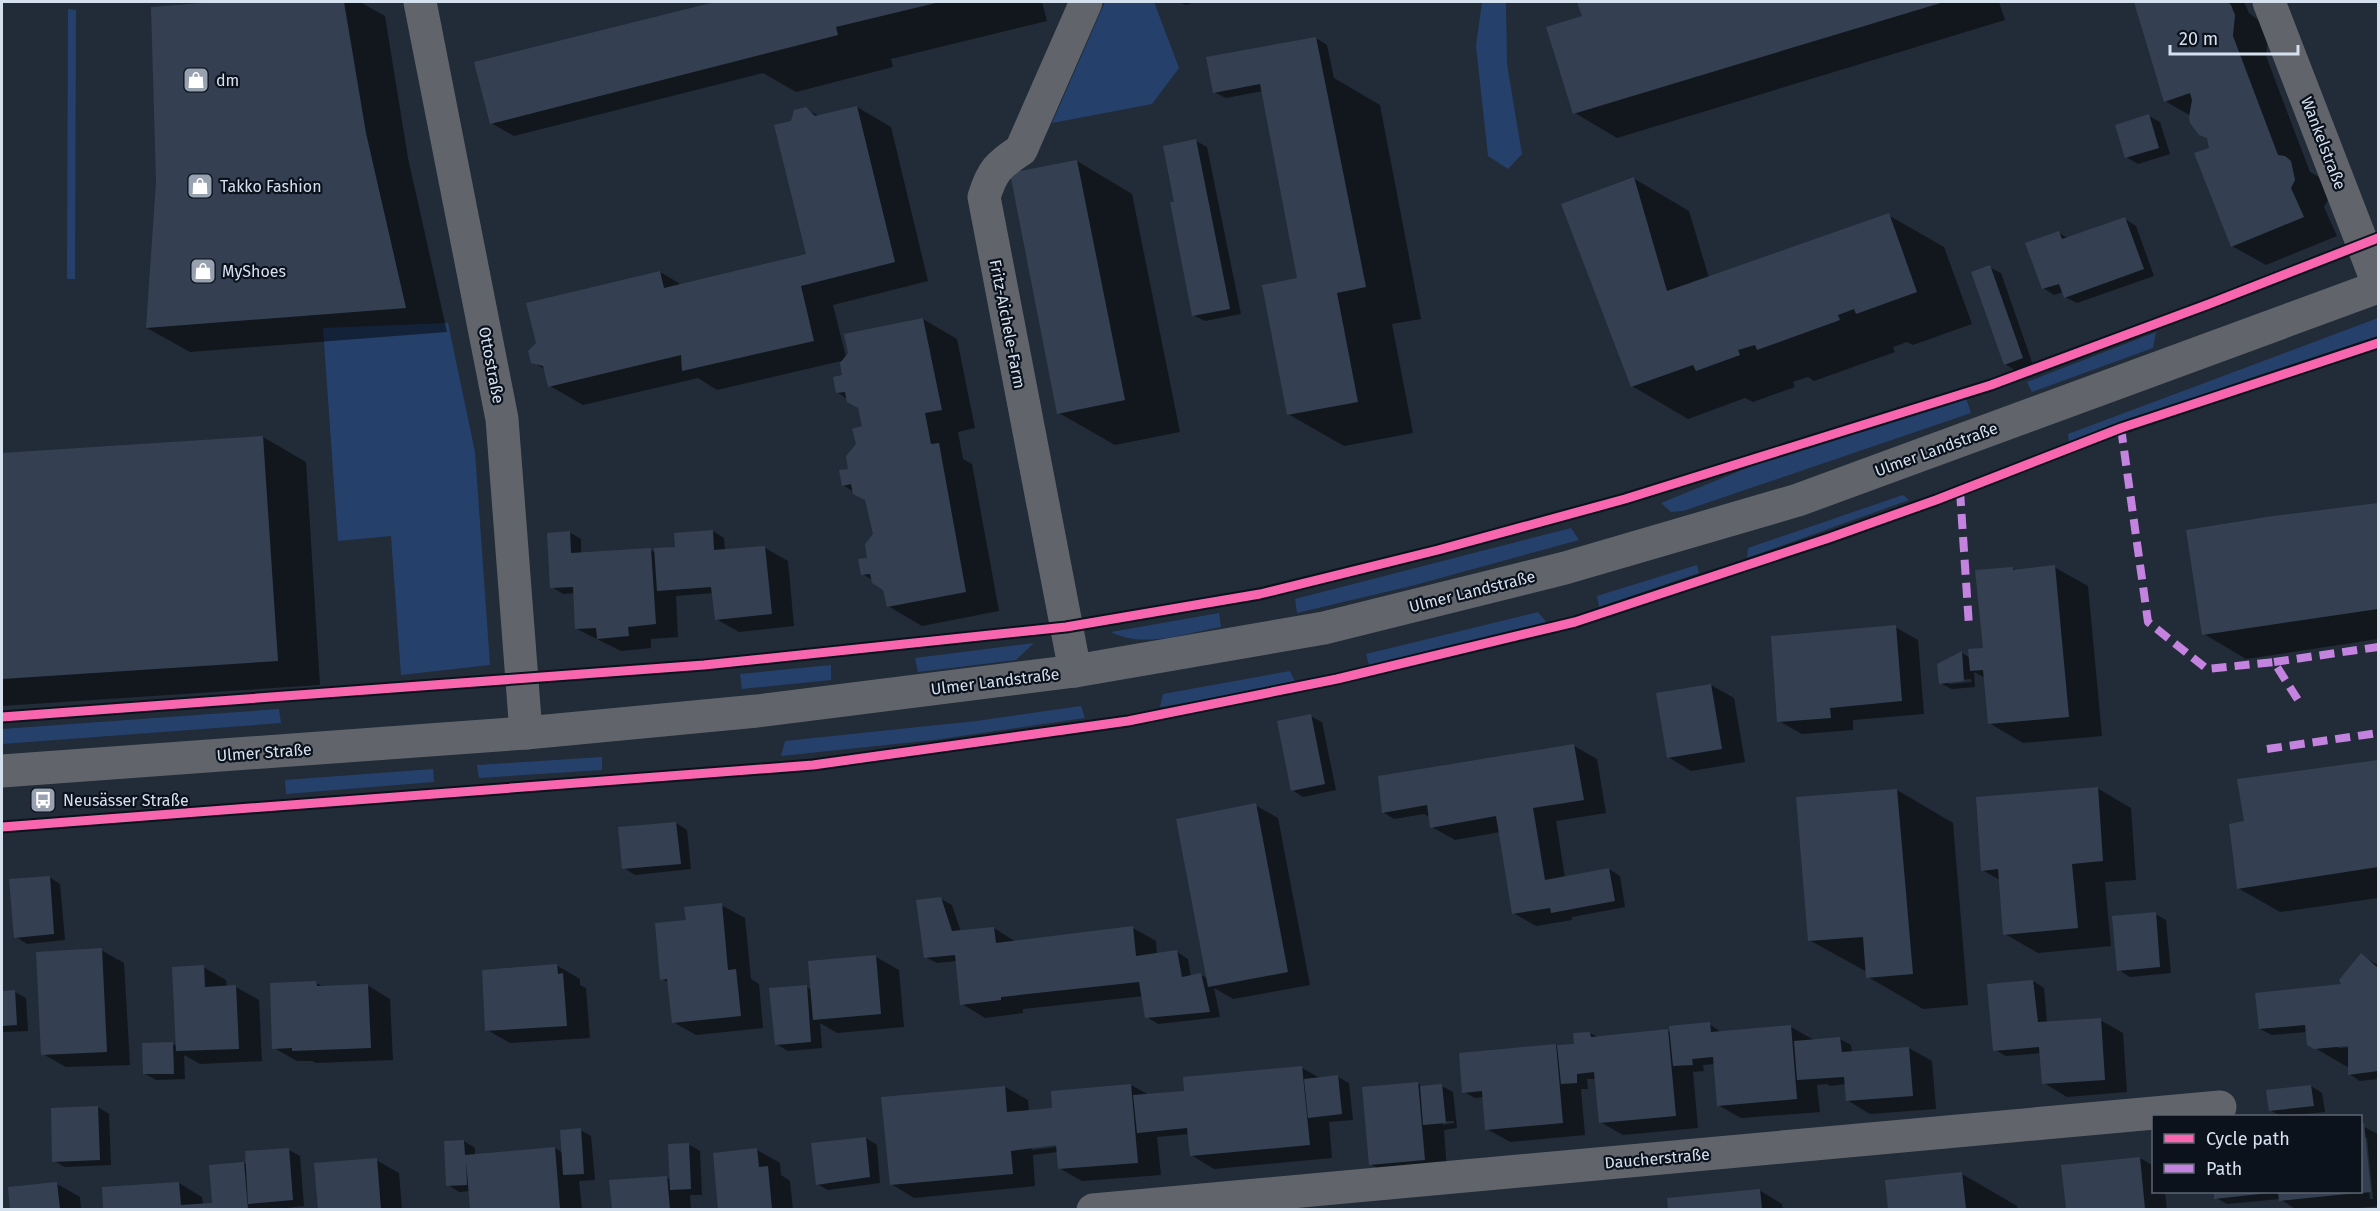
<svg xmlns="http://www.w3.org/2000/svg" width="2380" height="1211" viewBox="0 0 2380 1211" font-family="'Fira Sans',sans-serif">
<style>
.green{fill:#25416b}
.shadow{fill:#0007;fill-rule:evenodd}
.building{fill:#344052}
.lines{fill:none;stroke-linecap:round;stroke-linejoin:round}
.minor{stroke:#61656b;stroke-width:33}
.tertiary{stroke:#61656b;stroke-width:33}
.quiet{stroke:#c483df;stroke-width:8;stroke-dasharray:15 8;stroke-linecap:butt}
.cycleway-casing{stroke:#0b121c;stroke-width:13}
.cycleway{stroke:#f766af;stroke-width:9}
.labels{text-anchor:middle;stroke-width:4.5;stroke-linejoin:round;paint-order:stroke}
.poi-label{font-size:16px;fill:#d6e1f0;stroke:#0b121c;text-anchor:start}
.street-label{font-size:16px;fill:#d6e1f0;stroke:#0b121c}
</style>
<rect width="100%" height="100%" fill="#222b38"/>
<path class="green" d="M1105,2H1154L1179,68L1152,104L1052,123Z
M1482,2H1506L1507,64L1522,154L1508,169L1488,156L1476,46Z
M68,9L76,10L75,279H67Z
M2378,318V336L2259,375L2069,442L2068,434Z
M448,323L475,452L490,665L401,675L391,536L338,541L323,328Z
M2156,332L2153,348L2032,392L2027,382Z
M1966,398L1971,413L1683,511L1671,512L1661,503L1752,466Z
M1903,495L1909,500L1747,558L1748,548Z
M1571,528L1579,540L1415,585L1297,613L1295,599Z
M1697,565L1699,573L1599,607L1597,596Z
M1538,612L1546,622L1369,665L1366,654Z
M1219,613L1221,627C1186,633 1144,649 1111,632Z
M1034,643L1016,660L918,672L915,658Z
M831,665V680L742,689L740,674Z
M1290,671L1296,684L1160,707L1163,694Z
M1081,706L1085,718L934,740L781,756L785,741L976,721Z
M279,709L281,723L2,744V729Z
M602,757V770L479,778L477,765Z
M433,769L434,782L286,794L285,780Z"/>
<path class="shadow" d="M231,2H360L385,16L408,158L447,332L190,352L147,328L157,182L153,9Z
M722,2H1042L1047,21L891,59L893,67L796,92L763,73L514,136L491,123L476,63Z
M1179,2H1195L1186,5Z
M1579,2H1999L2005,20L1617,138L1575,113L1584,17Z
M2136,2H2244L2249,13L2265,25L2268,35L2266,56L2310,172L2319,177L2328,200L2324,207L2337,236L2266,265L2232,246L2208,138L2191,116L2165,101Z
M1316,38L1327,45L1334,78L1380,105L1421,319L1392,324L1413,433L1344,446L1288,414L1299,279L1263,91L1226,98L1214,92Z
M857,107L891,127L928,281L833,305L846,357L923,319L957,339L975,428L958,432L963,459L972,464L999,611L922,626L888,606L885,589L863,574L869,559L875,534L867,500L843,485L864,427L860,408L837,392L844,377L841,361L717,390L698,378L583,405L550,386L546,370L533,362L660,272L682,285L808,256L792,123L806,109L819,116Z
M2149,116L2160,122L2170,154L2138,164L2126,157Z
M1196,141L1207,147L1241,314L1205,321L1193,315L1175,203Z
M1077,161L1132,194L1180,432L1115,445L1059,413Z
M1633,178L1689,211L1709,278L1888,215L1944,247L1972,324L1913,345L1907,342L1893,347L1895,352L1814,381L1808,377L1793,382L1795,387L1753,402L1745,398L1688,419L1632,386Z
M2125,219L2136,226L2154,276L2077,303L2065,297L2063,292L2054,295L2043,288L2059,233L2069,239Z
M1989,267L2001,273L2033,365L2016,371L2005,364Z
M263,437L306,462L320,685L2,706V454Z
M2378,504V639L2246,659L2204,634L2273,517Z
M713,531L724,538L725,551L765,548L788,561L794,626L739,632L716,619L714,593L676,596L678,637L651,639V648L621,651L577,629L575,593L563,594L552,587L569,532L581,539V554L650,550L656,553L677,548Z
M2054,567L2088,586L2102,736L2023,743L1989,723L1985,678L1974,672L1975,687L1952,689L1940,683L1962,653L1970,658L1985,649L2012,568L2017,571ZM1971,679L1972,682L1949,684V681Z
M1895,627L1918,640L1924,714L1853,720V730L1802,734L1779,721Z
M1711,685L1734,698L1745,762L1691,771L1668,757Z
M1310,716L1322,722L1336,790L1303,797L1292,790Z
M1574,746L1597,759L1606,813L1556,821L1565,878L1609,869L1620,876L1625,907L1572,917V920L1536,926L1513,913L1500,832L1455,840L1432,827L1430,817L1424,814L1394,819L1383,812Z
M2378,761V898L2280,912L2238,888L2245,822L2239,780Z
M2097,788L2131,808L2136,880L2105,882L2111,946L2038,953L2005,934L2000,880L1982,870Z
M1897,790L1953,823L1968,1005L1923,1009L1868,977L1867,972L1809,940Z
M1255,805L1278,818L1310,985L1233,999L1214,988L1220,1017L1158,1024L1147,1017L1144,996L1023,1009V1013L985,1018L962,1004L957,961L937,963L925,957L941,899L952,905L961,932L994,928L1016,942L1133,928L1156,941L1157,955L1177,952L1188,959L1191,977L1201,975L1208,979Z
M676,823L687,830L691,869L635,875L624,868Z
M49,877L60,884L65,940L27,944L16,937Z
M721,905L745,918L751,979L759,984L763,1028L696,1035L673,1022L669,983L662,979L687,921Z
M2155,914L2166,920L2171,973L2130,977L2119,970Z
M101,950L124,963L130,1065L66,1067L43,1054Z
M2361,955L2378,965V1079L2360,1081L2349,1074V1068L2315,1048L2307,1032L2272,1035L2260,1029L2343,985ZM2355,1044L2356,1047L2338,1048V1045Z
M876,957L899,970L904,1027L837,1033L820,1023L822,1048L788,1051L776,1044L807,987L812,990Z
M556,965L580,979V985L586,988L590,1038L510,1043L487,1030Z
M203,967L226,980L227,987H236L259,1000L262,1061L200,1064L184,1055L185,1079L156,1080L144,1073L172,1044L177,1046Z
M2033,981L2044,988L2047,1023L2100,1020L2123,1033L2127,1092L2067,1097L2044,1083L2042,1053L2006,1056L1995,1050Z
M316,983L324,987L367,985L390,999L393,1060L316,1063L312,1061H297L274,1048Z
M2,992H15L26,998L28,1031L2,1032Z
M1709,1024L1721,1032L1791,1027L1814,1040L1840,1039L1851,1045L1852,1052L1909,1048L1932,1061L1936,1109L1870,1114L1847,1100L1846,1084L1830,1086L1827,1084L1817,1085L1820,1112L1741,1118L1718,1105L1715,1064L1703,1065L1704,1071L1693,1072L1698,1128L1623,1135L1600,1122L1597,1079H1587L1588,1089H1581L1585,1135L1510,1142L1487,1129L1484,1097L1475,1098L1464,1092L1555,1045H1575L1590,1033L1598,1037L1668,1031L1671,1033Z
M1302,1068L1320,1078L1338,1077L1349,1083L1353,1120L1329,1122L1332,1158L1214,1169L1191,1155L1189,1134L1157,1137L1161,1175L1082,1181L1059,1168L1058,1152L1033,1155L1035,1186L914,1198L891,1184L1005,1087L1028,1100L1029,1111L1051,1109L1131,1085L1149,1095L1183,1092ZM1063,1143V1146L1032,1150V1147Z
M1417,1084L1424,1087L1442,1086L1453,1092L1457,1128L1444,1130L1447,1172L1393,1177L1370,1164ZM1443,1121H1454V1123L1443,1125Z
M2311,1086L2322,1093L2325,1112L2281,1116L2270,1110Z
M98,1107L109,1114L111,1165L65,1167L54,1161Z
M2360,1125L2378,1134V1206L2341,1210H2297L2280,1199L2227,1204L2216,1198L2215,1192H2360ZM2364,1138H2367L2373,1199H2370Z
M580,1130L591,1136L595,1180L579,1181L582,1210H472L470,1191L459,1192L448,1185L464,1141L475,1148V1155L555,1148L563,1153Z
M866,1138L877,1145L880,1183L828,1190L817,1184Z
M688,1144L700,1151L702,1195H690L691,1210H613L611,1182L667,1178L671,1180Z
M289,1150L300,1156L304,1206L269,1210H105L103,1189L179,1183L202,1197L203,1205L213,1204L244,1163L247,1165Z
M757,1150L780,1163L781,1175L790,1181L793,1210H719L714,1154Z
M2140,1158L2154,1166V1192H2165L2167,1210H2067L2063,1167Z
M376,1160L399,1173L402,1210H319L316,1165Z
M1962,1174L2017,1206L2018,1210H1890L1887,1182Z
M57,1184L80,1197L81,1210H11L9,1189Z
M1759,1190L1782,1204L1783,1210H1669L1668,1199Z"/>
<path class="building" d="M215,2H344L366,133L406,308L146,328L156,182L151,7Z
M715,2H940L836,27L838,35L490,124L474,62Z
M1577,2H1944L1573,114L1546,27L1582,16Z
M2134,2H2228L2231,5L2235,15L2233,36L2278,155L2285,156L2291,161L2295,180L2291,188L2304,217L2231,247L2194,153L2209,148L2207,138L2199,135L2190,123L2189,117L2192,100L2190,93L2164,102Z
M1316,37L1366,287L1337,293L1358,402L1287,415L1262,285L1297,278L1260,84L1213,93L1206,57Z
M857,106L895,262L801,286L814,341L682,371L681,355L548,387L543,366L531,363L528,351L536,343L526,303L660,271L664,288L806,254L774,125L791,121L794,110L806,107L815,116Z
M2149,114L2159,148L2125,158L2115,125Z
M1196,139L1230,309L1192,316L1170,202H1174L1163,146Z
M1077,160L1125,400L1057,414L1010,173Z
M1634,177L1667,291L1889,213L1917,292L1856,314L1854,309L1838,315L1840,320L1757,350L1755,345L1738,350L1740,355L1696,371L1693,365L1631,387L1561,204Z
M2125,217L2144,269L2064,298L2059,284L2042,289L2025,243L2059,231L2062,239Z
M1990,265L2023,358L2004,365L1971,272Z
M923,318L942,410L925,413L931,444L939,443L966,592L887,607L883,590L872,583L870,574L861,575L858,559L867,558L865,544L873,534L865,500L853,494L851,484L842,486L839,470L848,469L846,456L856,444L852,429L862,426L858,408L847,402L845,392L836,393L833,377L842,375L840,363L848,353L844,334Z
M263,436L278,661L2,679V453Z
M2378,503V609L2202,635L2186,530L2273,516Z
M713,530L714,550L765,546L772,614L715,620L711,587L657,591L654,548L675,547L674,533Z
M570,531L571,553L651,548L656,624L628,627L629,636L597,639L596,628L575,629L573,587L550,588L547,533Z
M2055,565L2069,717L1988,724L1983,670L1970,671L1968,649L1983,648L1975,570L2013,567V570Z
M1896,625L1902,701L1830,708L1831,718L1777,722L1771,636Z
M1962,651L1964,681L1939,684L1937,664Z
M1711,684L1722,749L1667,758L1656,693Z
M1311,714L1325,784L1291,791L1277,721Z
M1574,744L1584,800L1533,808L1545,880L1609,868L1615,901L1551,913L1550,908L1512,914L1496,816L1430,828L1427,805L1382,813L1378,776Z
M2378,760V867L2237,889L2229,824L2244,821L2237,779Z
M2098,787L2103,861L2072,864L2078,928L2003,935L1998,869L1981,871L1976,797Z
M1897,789L1913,974L1866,978L1863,937L1808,941L1796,797Z
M1256,803L1288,972L1208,987L1176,819Z
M676,822L681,864L622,869L618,827Z
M50,876L54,934L14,938L9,879Z
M941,897L952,931L994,927L996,943L1133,926L1136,956L1177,950L1182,977L1201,973L1210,1012L1145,1018L1139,982L1001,997V1000L960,1005L955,955L924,958L916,900Z
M722,903L728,970L736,969L741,1016L672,1023L667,979L660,980L655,923L686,920L684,907Z
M2156,912L2160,967L2117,971L2112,916Z
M102,948L107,1052L41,1055L36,952Z
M2361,953L2378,968V1071L2348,1075V1046L2314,1049L2307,1045L2305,1025L2259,1029L2255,993L2341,984L2339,980Z
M876,955L881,1014L813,1020L808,961Z
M557,964L558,974L563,973L567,1026L485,1031L482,970Z
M204,965L205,987L236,985L239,1049L176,1051L172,967Z
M2033,980L2038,1022L2101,1018L2105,1080L2042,1084L2039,1047L1993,1051L1987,984Z
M316,981L317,986L368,984L371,1048L292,1051V1048L272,1049L270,983Z
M807,985L811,1042L775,1045L769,988Z
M15,990L17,1025L2,1026V991Z
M1710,1022L1711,1032L1791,1025L1797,1099L1717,1106L1713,1057L1692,1059L1693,1065L1673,1066L1669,1026Z
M1668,1029L1676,1116L1599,1123L1594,1072L1577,1074V1083L1561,1084L1557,1045L1574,1044L1573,1033L1590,1032L1591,1037Z
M1840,1037L1842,1052L1909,1047L1913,1096L1846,1101L1844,1077L1797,1080L1794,1041Z
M173,1042L174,1074H143L142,1043Z
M1556,1044L1563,1123L1485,1130L1482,1091L1462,1093L1459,1053Z
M1302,1066L1310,1145L1190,1156L1187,1128L1137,1133L1133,1095L1184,1091L1183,1077Z
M1338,1075L1342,1114L1308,1118L1304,1079Z
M1418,1082L1425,1160L1369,1165L1362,1087Z
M1131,1084L1138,1163L1058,1169L1056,1145L1011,1151L1013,1174L890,1185L881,1097L1005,1086L1007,1112L1052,1108L1051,1091Z
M1442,1084L1446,1123L1423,1125L1420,1086Z
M2311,1085L2314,1106L2269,1111L2266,1090Z
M98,1106L100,1160L52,1162L51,1108Z
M2364,1123L2371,1192L2361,1193V1124Z
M581,1128L584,1174L563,1175L560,1130Z
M866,1137L870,1177L816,1185L811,1143Z
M464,1140L465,1155L555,1147L560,1209H470L466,1160L467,1185L446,1186L444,1141Z
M689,1143L691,1189L670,1190L668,1144Z
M289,1148L293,1200L248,1204L245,1151Z
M757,1148L759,1167L768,1166L772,1209H718L713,1153Z
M2140,1157L2145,1209H2066L2061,1165Z
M377,1158L381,1209H318L314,1163Z
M244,1162L248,1209H103L102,1187L179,1182L181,1205L212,1203L209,1165Z
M1962,1172L1966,1209H1888L1885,1180Z
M667,1176L670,1209H612L609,1180Z
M57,1182L60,1209H10L8,1187Z
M1760,1189L1762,1209H1668L1667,1198Z
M2214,1192H2269V1193L2214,1199Z
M2278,1192H2357V1193L2279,1201Z"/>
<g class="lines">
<path class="minor" d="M420,2L502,419L526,733
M1075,671L984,197C992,171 998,165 1021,150L1086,2
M1093,1210L2220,1107"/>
<path class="tertiary" d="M2269,2L2378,284
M2,771L526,733L757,711L1075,671L1324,628L1565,568L1798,500L2378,287"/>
<path class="quiet" d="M2121,428L2148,622L2207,669L2274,662L2298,700
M1960,491L1969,626
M2274,662L2378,647
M2267,749L2378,733"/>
<g class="cycleway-casing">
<path id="cycleway" d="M2,717L704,665L1066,627L1260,594L1438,550L1625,499L1991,385L2209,304L2378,238
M2,827L813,765L1128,721L1337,679L1575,622L1829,538L1936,500L2121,428L2378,343"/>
</g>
<use href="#cycleway" class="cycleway"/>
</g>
<defs>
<g id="shop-square" transform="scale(1.35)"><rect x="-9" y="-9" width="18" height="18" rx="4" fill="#97a1b0" stroke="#0b121c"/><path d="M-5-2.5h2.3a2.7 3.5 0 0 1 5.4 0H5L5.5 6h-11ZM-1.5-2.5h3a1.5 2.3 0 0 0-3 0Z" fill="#fff"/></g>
<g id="bus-square" transform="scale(1.35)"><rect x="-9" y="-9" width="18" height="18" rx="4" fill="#97a1b0" stroke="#0b121c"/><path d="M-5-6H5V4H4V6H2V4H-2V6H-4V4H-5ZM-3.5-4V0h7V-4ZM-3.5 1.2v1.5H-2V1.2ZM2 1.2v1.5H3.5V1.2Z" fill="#fff"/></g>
</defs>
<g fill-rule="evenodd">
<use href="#shop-square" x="196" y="80"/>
<use href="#shop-square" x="200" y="186"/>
<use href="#shop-square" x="203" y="271"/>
<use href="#bus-square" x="43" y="800"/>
</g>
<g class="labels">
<g class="poi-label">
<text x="216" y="86">dm</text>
<text x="220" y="192">Takko Fashion</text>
<text x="222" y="277">MyShoes</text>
<text x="63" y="806">Neusässer Straße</text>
</g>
<g class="street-label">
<text transform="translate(2324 143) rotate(69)" y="6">Wankelstraße</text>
<text transform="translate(1008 324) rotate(79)" y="6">Fritz-Aichele-Farm</text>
<text transform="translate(492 365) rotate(79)" y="6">Ottostraße</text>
<text transform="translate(1936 449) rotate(-20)" y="6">Ulmer Landstraße</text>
<text transform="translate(1472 591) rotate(-14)" y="6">Ulmer Landstraße</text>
<text transform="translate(995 681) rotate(-7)" y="6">Ulmer Landstraße</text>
<text transform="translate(264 752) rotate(-4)" y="6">Ulmer Straße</text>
<text transform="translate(1657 1158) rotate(-5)" y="6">Daucherstraße</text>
</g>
</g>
<rect width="2380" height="1211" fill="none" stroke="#d6e1f0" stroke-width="6"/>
<rect x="2152" y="1115" width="210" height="78" fill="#0b121c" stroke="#5c6571" stroke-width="1.5"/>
<rect x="2164" y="1134" width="30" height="9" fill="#f766af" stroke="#5c6571" stroke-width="1.5"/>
<text x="2206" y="1145" font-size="18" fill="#d6e1f0">Cycle path</text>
<rect x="2164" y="1164" width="30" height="9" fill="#c483df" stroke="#5c6571" stroke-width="1.5"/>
<text x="2206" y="1175" font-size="18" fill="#d6e1f0">Path</text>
<path d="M2170 45v9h128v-9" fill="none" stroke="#d6e1f0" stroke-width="3"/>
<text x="2179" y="45" font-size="18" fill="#d6e1f0" stroke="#0b121c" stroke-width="4.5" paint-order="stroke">20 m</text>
</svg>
